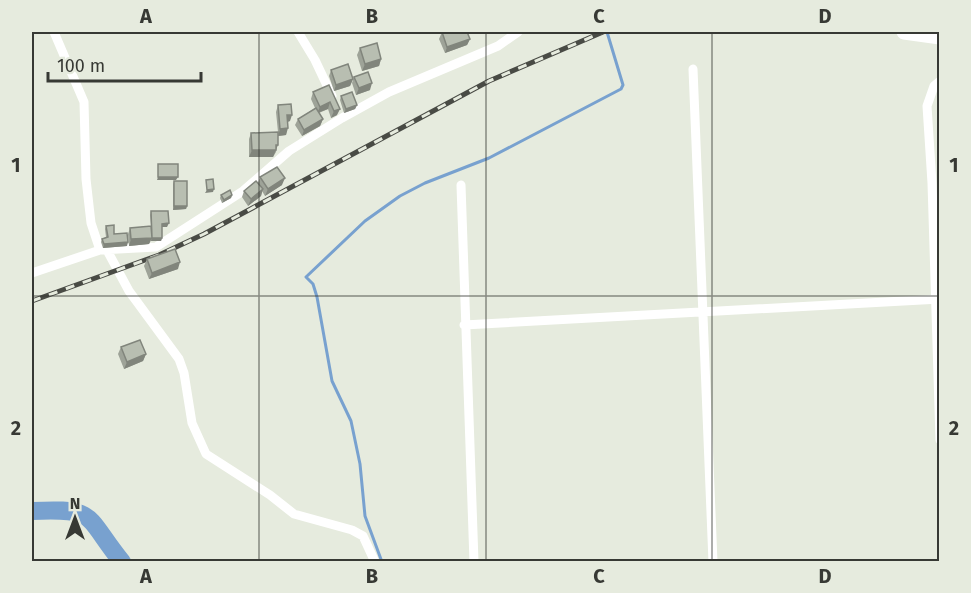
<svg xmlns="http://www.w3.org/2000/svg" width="971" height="593" viewBox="0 0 971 593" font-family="'Fira Sans',sans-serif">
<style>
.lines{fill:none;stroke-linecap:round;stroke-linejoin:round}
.stream{stroke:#78a1cf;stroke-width:3}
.river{stroke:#78a1cf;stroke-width:18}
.street{stroke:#fff;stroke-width:9}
.primary{stroke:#fff;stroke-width:15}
.rail-casing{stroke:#494b45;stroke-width:5}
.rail{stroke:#e6ebde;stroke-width:3;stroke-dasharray:9;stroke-linecap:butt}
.wall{fill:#9ea398}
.shaded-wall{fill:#81857c}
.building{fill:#b8beb1;stroke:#81857c;stroke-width:1.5}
.grid{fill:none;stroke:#373934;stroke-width:1.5;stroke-opacity:0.55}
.neatline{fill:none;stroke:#373934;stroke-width:2}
.grid-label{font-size:20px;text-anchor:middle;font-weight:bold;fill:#373934}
</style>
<rect width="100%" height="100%" fill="#e6ebde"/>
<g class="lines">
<path class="stream" d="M382,562L365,516L360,464L351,421L332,381L317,297L313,284L306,277L365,221L400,196L425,183L489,158L621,89L623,85L607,32"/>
<path class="river" d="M32,511C98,508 84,515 122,562"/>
<path class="street" d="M54,32L84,102L86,179L91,223L100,250
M298,32L315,60L332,96
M693,69L713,562
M940,81L934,86L927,106L932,183L940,440
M461,185L474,562
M108,252L129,291L179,359L184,373L192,423L206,454L270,495L294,514L352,530L363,536L375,562
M32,273L100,250L156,247L243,191L289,151L342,118L389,92L498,46L518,32
M464,325L940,299"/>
<path class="primary" d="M904,32L940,37"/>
<g class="rail-casing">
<path id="rail" d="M32,301L159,255L204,234L489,81L603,32"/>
</g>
<use href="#rail" class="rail"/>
</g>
<path class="wall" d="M442,32L470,39L467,45L445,53L439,39Z
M360,48L381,59L379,66L362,71L357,55Z
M331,70L353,79L350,86L334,91L329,76Z
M354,77L370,90L356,95L352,83Z
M329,85L337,115L331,118L328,109L319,113L323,119L320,126L302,136L295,125L298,119L315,108L311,99L313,92Z
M341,96L357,105L355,109L344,113L340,100Z
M278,105L290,121L288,122L286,135L278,136L276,152L273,157H249V139L251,133L278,132L276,112Z
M260,177L282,185L265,196L262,191L261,196L248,206L242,197L244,191L258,183Z
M174,181L187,206L186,209L173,210V184Z
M221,195H232L231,198L222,203L220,198Z
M151,211L167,227H162V238L161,241H151V239L149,244L129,246L128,234L130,228L151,226L150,215Z
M106,226L114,234L127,246L103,248L101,242L102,239L106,237L105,229Z
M147,259L178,269L149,279L144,266Z
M121,347L146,354L143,361L124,369L118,354Z"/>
<path class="shaded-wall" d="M470,39L467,45L445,53L447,47Z
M381,59L379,66L362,71L365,64Z
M353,79L350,86L334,91L336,85Z
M372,83L370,90L356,95L359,88Z
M330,102L328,109L317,113L320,107Z
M357,105L355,109L344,113L346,109Z
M340,109L337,115L331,118L334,111Z
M287,115H292L290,121L285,122Z
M323,119L320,126L302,136L304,130Z
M288,128L286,135L278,136L280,129Z
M276,145H278L273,157H249L252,150Z
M158,177H178L176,180H157Z
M285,178L282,185L265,196L268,189Z
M214,189L213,192L205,193L207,190Z
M263,189L261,196L248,206L251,199Z
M232,195L231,198L222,203L224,200Z
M174,206H187L186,209L173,210Z
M169,223L167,227H161L162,224Z
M152,238H162L161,241H151Z
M152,238L149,244L129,246L131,239Z
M128,242L127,246L103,248L104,244Z
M180,262L178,269L149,279L152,273Z
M146,354L143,361L124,369L127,362Z"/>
<path class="building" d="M442,32H467L470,39L447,47Z
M377,43L381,59L365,64L360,48Z
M348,64L353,79L336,85L331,70Z
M368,72L372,83L359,88L354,77Z
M329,85L340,109L334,111L330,102L320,107L313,92Z
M352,92L357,105L346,109L341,96Z
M291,104L292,115H287L288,128L280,129L278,105Z
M316,108L323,119L304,130L298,119Z
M278,132V145H276V150H252L251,133Z
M158,164H178V177H158Z
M277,167L285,178L268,189L260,177Z
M213,179L214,189L207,190L206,180Z
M174,181H187V206H174Z
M256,181L263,189L251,199L244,191Z
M230,190L232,195L224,200L221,195Z
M151,211H168L169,223L162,224V238H152Z
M114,225V234L127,233L128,242L104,244L102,239L108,237L106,226Z
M151,226L152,238L131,239L130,228Z
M175,249L180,262L152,273L147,259Z
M140,340L146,354L127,362L121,347Z"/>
<path class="grid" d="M259,32V562M486,32V562M712,32V562M32,296H940"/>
<rect width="971" height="593" fill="none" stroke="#e6ebde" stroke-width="66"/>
<g transform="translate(75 518)" stroke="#e6ebde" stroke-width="4.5" paint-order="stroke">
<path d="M0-4.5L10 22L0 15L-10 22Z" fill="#373934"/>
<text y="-9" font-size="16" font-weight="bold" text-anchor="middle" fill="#373934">N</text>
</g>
<path d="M48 72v9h153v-9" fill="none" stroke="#373934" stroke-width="3"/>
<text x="57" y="72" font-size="18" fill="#373934" stroke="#e6ebde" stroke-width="4.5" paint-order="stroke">100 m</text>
<rect x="33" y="33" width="905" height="527" class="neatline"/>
<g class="grid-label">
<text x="146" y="23">A</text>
<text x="372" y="23">B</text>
<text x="599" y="23">C</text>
<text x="825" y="23">D</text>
<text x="16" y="172">1</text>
<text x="954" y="172">1</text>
<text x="16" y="435">2</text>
<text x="954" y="435">2</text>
<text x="146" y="583">A</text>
<text x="372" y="583">B</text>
<text x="599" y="583">C</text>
<text x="825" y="583">D</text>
</g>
</svg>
